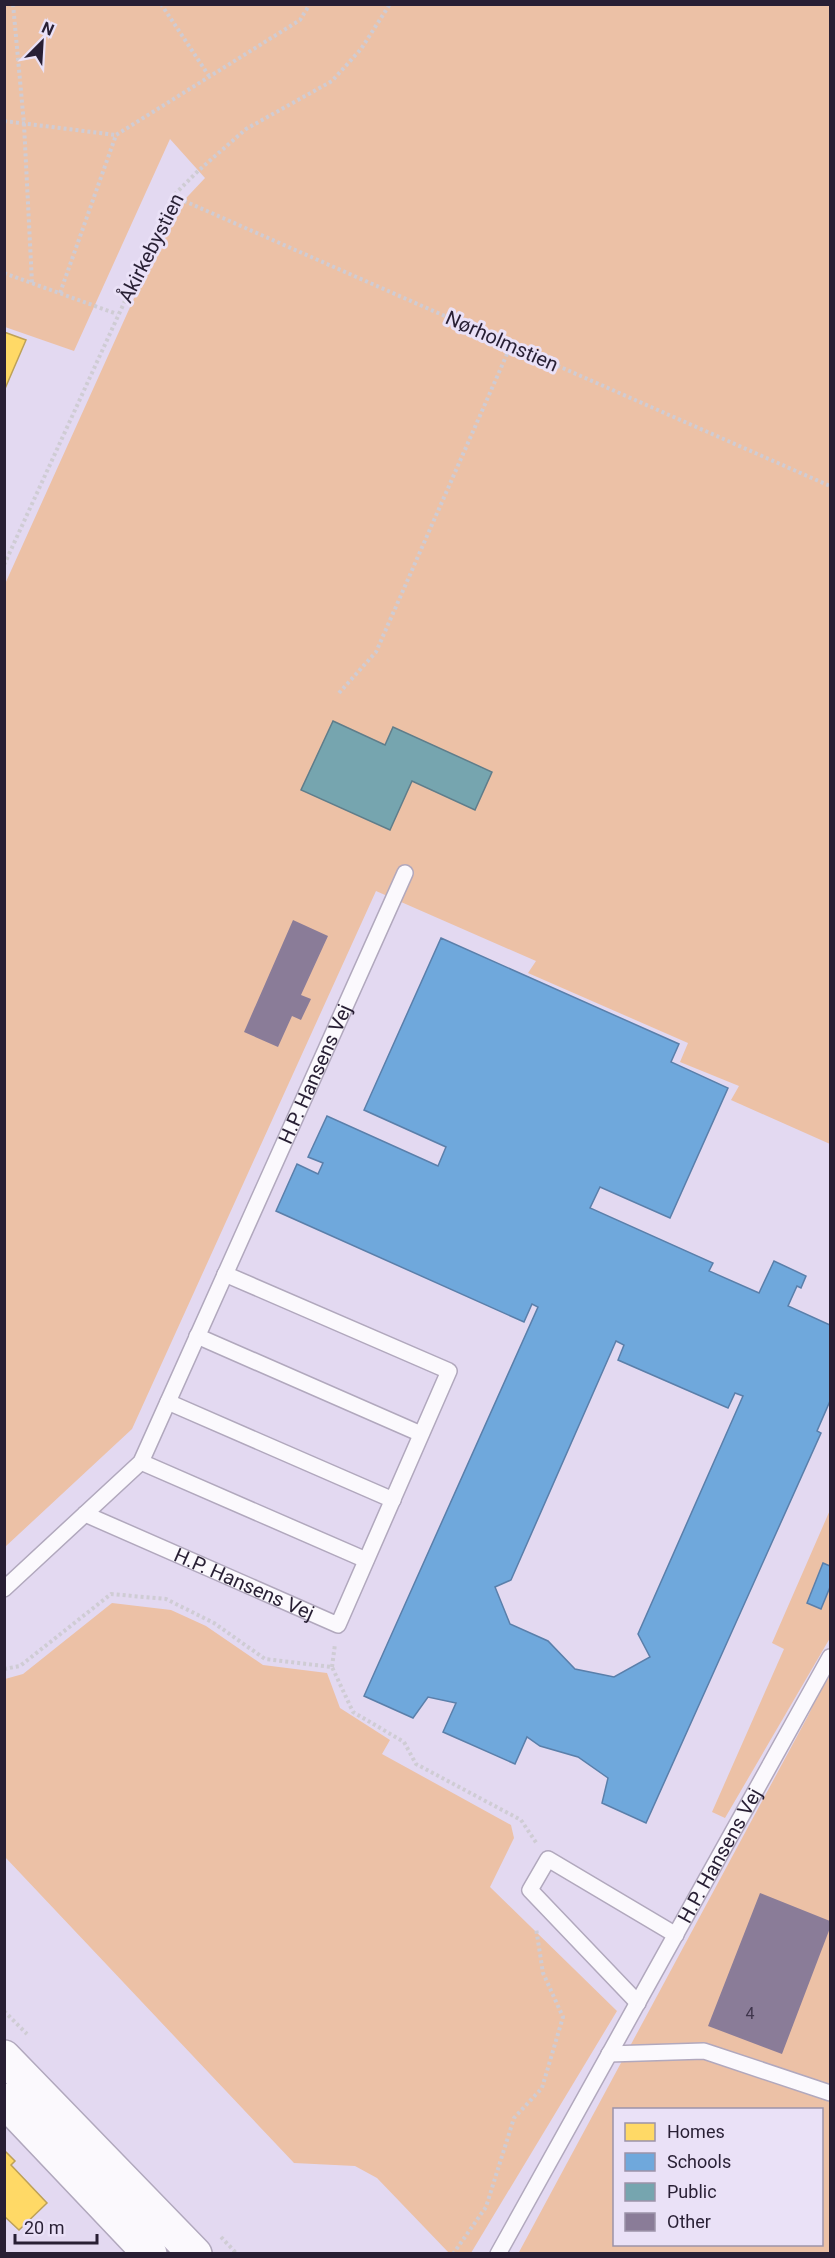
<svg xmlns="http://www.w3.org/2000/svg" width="835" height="2258" viewBox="0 0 835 2258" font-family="Roboto,sans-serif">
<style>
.green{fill:#ecc1a6;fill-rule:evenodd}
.homes{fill:#ffd966;stroke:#bea157;stroke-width:1.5}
.schools{fill:#6fa8dc;stroke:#5a7faa;stroke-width:1.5;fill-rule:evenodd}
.public{fill:#76a5af;stroke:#5f7d8a;stroke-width:1.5}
.building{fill:#8a7c98}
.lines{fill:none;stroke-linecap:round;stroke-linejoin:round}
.service-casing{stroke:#b1a8bd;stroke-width:18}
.tertiary-casing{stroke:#b1a8bd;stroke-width:36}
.path{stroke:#cfccd4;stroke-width:4;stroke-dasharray:3 3;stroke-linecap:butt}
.service{stroke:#fbf9fd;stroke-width:15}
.tertiary{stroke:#fbf9fd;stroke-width:33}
.labels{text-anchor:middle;stroke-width:6;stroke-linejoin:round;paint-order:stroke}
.number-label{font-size:16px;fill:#40364d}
.street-label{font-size:20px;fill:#281f34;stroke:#eae1f7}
</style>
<rect width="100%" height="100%" fill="#e3d9f1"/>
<path class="green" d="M5,5H830V1144L731,1100L739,1086L680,1062L688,1043L528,973L536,961L376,891L132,1429L5,1547V584L173,212L205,178L170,139L74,351L5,327Z
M830,1510V1638L725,1818L712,1812L784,1649L772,1643Z
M112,1603L171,1610L206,1626L263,1665L327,1673L340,1708L390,1740L382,1754L511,1825L514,1838L490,1887L617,2011L471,2253H449L377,2178L355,2166L294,2163L5,1857V1679L23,1674Z
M830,1668V2253L518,2254L809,1714ZM614,2110H822V2244H614Z"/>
<path class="homes" d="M4,332L26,340L4,391Z
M4,2150L15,2161L11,2165L47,2203L19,2230L4,2216Z"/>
<path class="schools" d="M441,938L679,1044L671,1062L728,1088L670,1218L600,1187L590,1208L713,1263L709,1271L759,1293L774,1261L806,1276L801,1288L797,1286L788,1306L830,1325V1401L817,1431L821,1433L646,1823L602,1803L608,1778L578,1757L540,1746L527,1737L515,1764L443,1732L456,1703L428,1697L413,1718L364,1696L538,1307L532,1304L524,1322L276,1211L297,1164L318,1174L323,1163L308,1157L327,1116L438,1166L446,1147L364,1110ZM616,1341L624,1345L618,1360L728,1408L735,1393L743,1396L638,1634L650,1657L614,1677L575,1669L548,1641L510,1624L495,1587L511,1580Z
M823,1563L830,1566V1587L821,1609L807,1603Z"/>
<path class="public" d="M333,721L385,745L393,727L492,772L475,810L412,781L390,830L301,790Z"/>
<path class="building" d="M293,920L328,936L301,995L311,999L301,1020L292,1016L278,1047L244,1032Z
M760,1893L830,1921V1928L782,2054L708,2026Z"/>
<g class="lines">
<g class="service-casing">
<g id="service">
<path d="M197,1336L421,1434"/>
<path d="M168,1402L393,1500"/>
<path d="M141,1462L366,1560"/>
<path id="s1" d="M85,1514L338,1625L449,1371L225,1274"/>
<path id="s2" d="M4,1589L141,1462L405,873"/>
<path d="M638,2003L530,1890L548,1859L676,1935"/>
<path d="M609,2054L704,2051L830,2093"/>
<path id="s3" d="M498,2254L830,1657"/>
</g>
</g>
<g class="tertiary-casing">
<path id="tertiary" d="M4,2057L195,2254
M4,2100L150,2254"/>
</g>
<path class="path" d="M13,4L24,124L32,283
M161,4L209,76
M4,121L116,135
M173,196L830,486
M4,273L117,314
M60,293L116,135L300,20L310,4
M4,565L173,196L198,171L246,129L332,81L361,49L390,4
M339,693L376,652L511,345
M332,1667L335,1644
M4,1669L20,1666L111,1594L166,1599L214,1623L265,1659L332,1667L353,1712L404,1742L416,1764L521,1820L537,1844
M4,2011L27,2034
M221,2237L237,2254
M453,2254L486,2207L514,2118L542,2088L563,2017L543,1973L536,1928"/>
<use href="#service" class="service"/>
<use href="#tertiary" class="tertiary"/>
</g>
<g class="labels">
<g class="number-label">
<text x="750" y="2019">4</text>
</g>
<g class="street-label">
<text transform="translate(151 248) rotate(-63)" y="7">Åkirkebystien</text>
<text transform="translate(502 341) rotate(24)" y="7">Nørholmstien</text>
<text dy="7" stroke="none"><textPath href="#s2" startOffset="612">H.P. Hansens Vej</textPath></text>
<text dy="7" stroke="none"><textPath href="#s1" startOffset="174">H.P. Hansens Vej</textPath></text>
<text dy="7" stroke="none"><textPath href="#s3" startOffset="456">H.P. Hansens Vej</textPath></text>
</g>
</g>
<rect width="835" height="2258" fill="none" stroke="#281f34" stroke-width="12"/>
<rect x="613" y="2108" width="210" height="138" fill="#eae1f7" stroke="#9c93a9" stroke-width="1.5"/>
<rect x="625" y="2123" width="30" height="18" fill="#ffd966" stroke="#9c93a9" stroke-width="1.5"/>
<text x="667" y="2138" font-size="18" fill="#281f34">Homes</text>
<rect x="625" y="2153" width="30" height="18" fill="#6fa8dc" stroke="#9c93a9" stroke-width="1.5"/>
<text x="667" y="2168" font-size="18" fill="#281f34">Schools</text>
<rect x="625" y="2183" width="30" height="18" fill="#76a5af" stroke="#9c93a9" stroke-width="1.5"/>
<text x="667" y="2198" font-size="18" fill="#281f34">Public</text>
<rect x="625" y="2213" width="30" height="18" fill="#8a7c98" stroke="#9c93a9" stroke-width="1.5"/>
<text x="667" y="2228" font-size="18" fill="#281f34">Other</text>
<g transform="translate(42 42) rotate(24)" stroke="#eae1f7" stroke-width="4.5" paint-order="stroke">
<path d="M0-4.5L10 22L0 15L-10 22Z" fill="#281f34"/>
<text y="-9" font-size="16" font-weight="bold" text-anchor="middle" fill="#281f34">N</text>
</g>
<path d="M15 2234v9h82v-9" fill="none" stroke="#281f34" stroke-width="3"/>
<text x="24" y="2234" font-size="18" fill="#281f34" stroke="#eae1f7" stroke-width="4.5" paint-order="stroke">20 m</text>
</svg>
